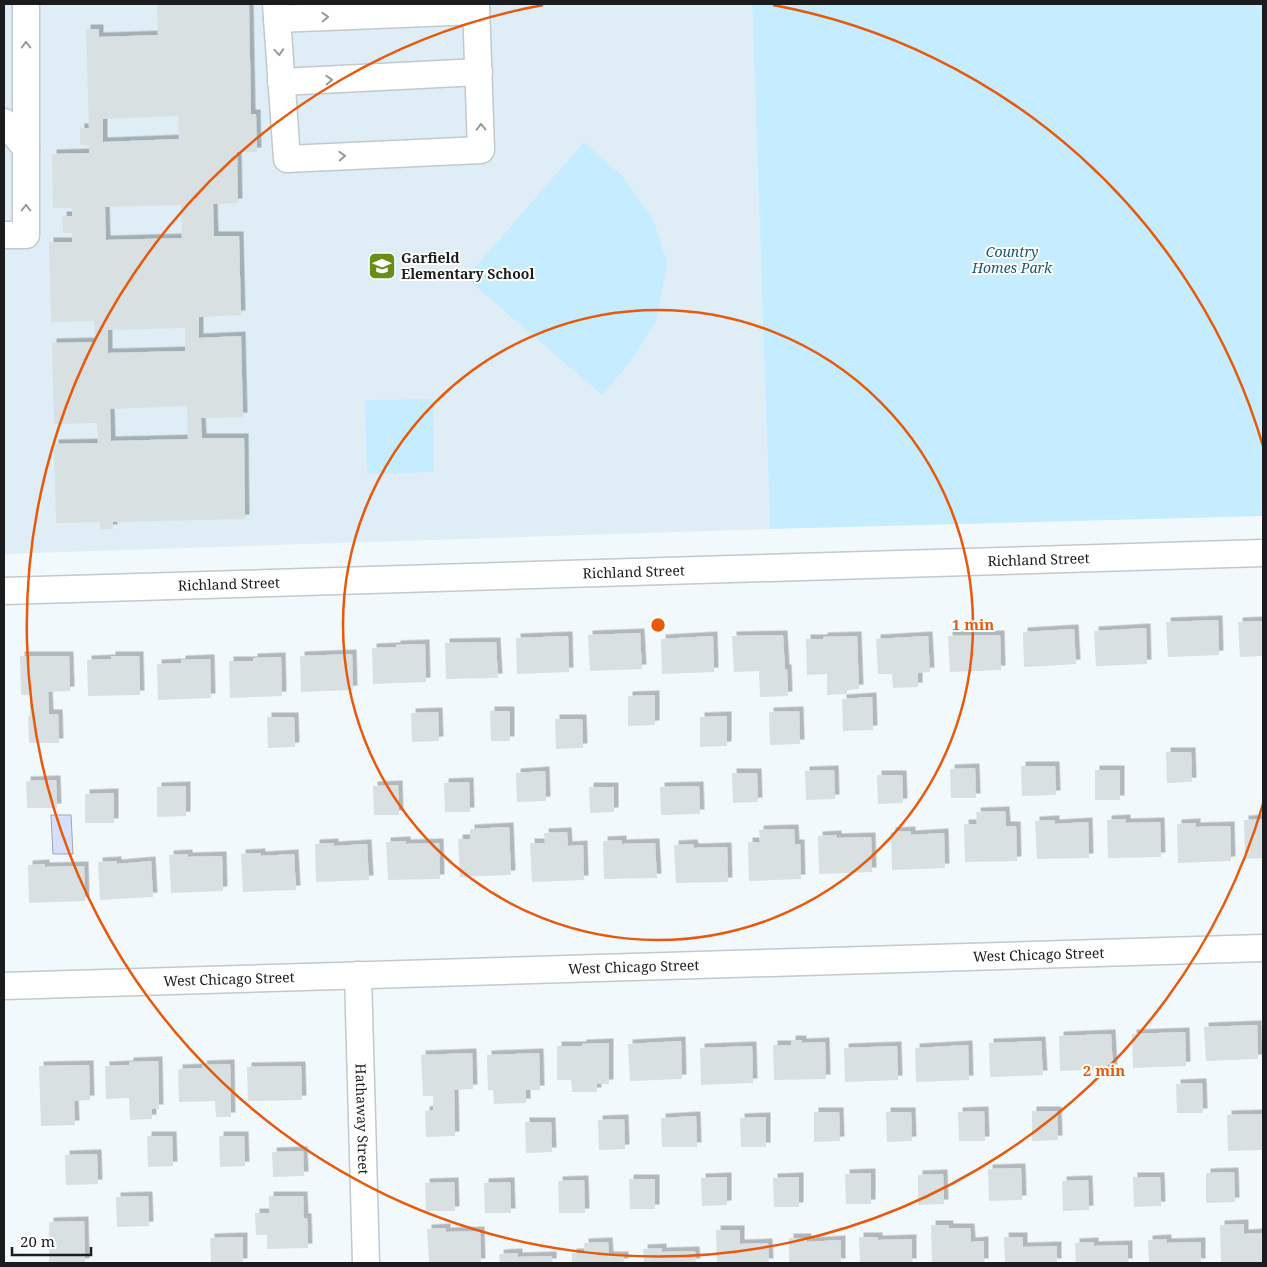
<svg xmlns="http://www.w3.org/2000/svg" width="1267" height="1267" viewBox="0 0 1267 1267" font-family="'Noto Serif',serif">
<style>
.built{fill:#dfeef6}
.green{fill:#c6ecff}
.water{fill:#d6dffb;stroke:#9ea4b9}
.building{fill:#d8e0e1;fill-rule:evenodd;filter:url(#shadow)}
.lines{fill:none;stroke-linecap:round;stroke-linejoin:round}
.minor-casing{stroke:#c2c9cc;stroke-width:29}
.minor{stroke:#fff;stroke-width:26}
.oneway{stroke:#98999a}
.ring{fill:none;stroke:#e8590c;stroke-width:2.5}
.labels{text-anchor:middle;stroke-width:4;stroke-linejoin:round;paint-order:stroke}
.park-label{font-size:14px;font-style:italic;fill:#155771;stroke:#fff}
.poi-label{font-size:14px;font-weight:bold;fill:#1a1c1e;stroke:#fff;text-anchor:start}
.street-label{font-size:14px;fill:#1a1c1e;stroke:#fff}
.centre{fill:#e8590c;stroke:#fff;stroke-width:2.5}
.ring-label{font-size:15px;text-anchor:middle;font-weight:bold;fill:#e8590c;stroke:#fff;stroke-width:4;stroke-linejoin:round;paint-order:stroke}
</style>
<defs>
<filter id="shadow"><feDropShadow dx="4.5" dy="-4.5" stdDeviation="0" flood-color="#0004"/></filter>
</defs>
<rect width="100%" height="100%" fill="#f2f9fd"/>
<path class="built" d="M4,4H752L770,529L4,554Z"/>
<path class="green" d="M752,4H1263V516L770,529Z
M584,142L622,176L653,219L667,262L657,318L632,360L602,395L466,278Z
M433,399L434,472L367,474L365,400Z"/>
<path class="water" d="M51,815H71L73,854H53Z"/>
<path class="building" d="M157,4H249L251,114H256L257,152H237L238,203L213,204L214,236H239L241,315L199,317V338L241,336L243,417L201,418L202,438H244L245,519L113,522V529H100V522L56,523L54,444L98,443L97,423L54,424L52,343L95,342L94,321L51,322L49,242H72V233H63L62,216H72V208H53L52,154L89,153V145H80V128H89L86,29H99V37L158,35ZM178,116L179,139L103,142V119ZM181,205L182,238L106,240L105,207ZM185,328V351L108,353V330ZM187,406L188,439L111,441L110,409Z
M1218,620L1219,655L1168,657L1166,622Z
M1263,621V656L1240,657L1238,622Z
M1146,628L1147,664L1096,666L1094,631Z
M1074,629L1076,664L1024,667L1023,632Z
M640,633L642,669L590,671L588,635Z
M783,635L785,669H787L788,696L760,697L759,671L734,672L732,636Z
M1000,635L1001,670L950,672L948,636Z
M568,636L569,672L517,674L516,638Z
M713,636L714,672L662,674L661,639Z
M857,636L859,689L847,690V694L827,695V674L807,675L806,639H823V637Z
M928,636L930,672L918,673V687L893,688L892,674H878L876,639Z
M496,642L498,678L446,679L445,643Z
M425,644L426,682L373,684L372,648L396,647V645Z
M352,654L353,690L301,692L300,656Z
M20,656H69L70,691L48,692L49,714H58L59,743H29L28,716H30V695H21Z
M111,656H139L140,695L88,696L87,660L111,659Z
M281,657L282,696L230,698L229,661H253V658Z
M210,659L211,698L158,700L157,664L181,663V660Z
M655,695V725L628,726V696Z
M872,697L873,730L843,731L842,699Z
M490,711H510V741H491Z
M799,711L800,744L770,745L769,712Z
M438,712L439,741L412,742L411,713Z
M727,716V746L700,747V717Z
M267,717H294L295,747L268,748Z
M555,719H582L583,748L556,749Z
M1166,752H1191L1192,782L1167,783Z
M1021,766H1055L1056,795L1022,796Z
M975,768L976,798H951L950,769Z
M834,770L835,799L806,800L805,771Z
M1095,770H1120V800H1095Z
M545,771L546,801L517,802L516,773Z
M732,773H757L758,802L733,803Z
M877,775H902L903,803L878,804Z
M56,780L57,808H27L26,781Z
M469,782L470,812H445L444,783Z
M398,785L399,815H374L373,786Z
M186,786V816L157,817V787Z
M699,786L700,814L661,815L660,787Z
M589,787H614V812L590,813Z
M114,793V823H85V794Z
M1005,811L1006,826H1016L1017,861L965,862L964,824H977L976,812Z
M1126,819V823L1160,822L1161,857L1108,858L1107,820Z
M1263,819V858L1245,859L1244,820Z
M1055,820V824L1088,822L1089,858L1037,859L1035,821Z
M1196,823V827L1230,826L1231,861L1178,863L1177,824Z
M509,827L511,875L460,877L458,839H470V829Z
M794,829L795,844H800L801,879L749,881L748,842H760L759,830Z
M911,831V835L944,833L945,868L892,870L891,832Z
M567,832L568,846L583,845L584,880L532,882L530,843H545L544,833Z
M837,835V838L871,837L872,872L819,874L818,836Z
M622,840V844L655,843L657,878L604,879L603,841Z
M406,841V844L439,843L440,879L388,880L386,842Z
M334,843V846L367,844L369,880L316,882L315,844Z
M693,844L694,848L727,847L728,882L676,883L674,845Z
M261,853V856L294,854L296,890L243,892L241,854Z
M188,854V857L222,856L223,891L171,893L169,855Z
M117,861V864L151,861L153,897L100,900L98,862Z
M45,864V867L84,866L85,901L29,903L28,865Z
M1257,1025L1258,1059L1206,1061L1204,1027Z
M1185,1032L1186,1066L1133,1068L1132,1034Z
M1111,1034L1113,1069L1060,1071L1059,1036Z
M791,1040H802V1043L825,1042L826,1079L774,1080L773,1045H791Z
M681,1041L682,1079L630,1081L628,1044Z
M1041,1041L1043,1075L990,1077L989,1043Z
M609,1043V1084H597V1092H572L571,1080H557V1046H582V1044Z
M968,1045L969,1080L916,1082L915,1048Z
M752,1046L753,1083L701,1085L700,1048Z
M897,1046L898,1080L845,1082L844,1048Z
M472,1053L473,1089L454,1090L455,1136L426,1137L425,1111L433,1110V1096H423L421,1055Z
M539,1053L540,1090H526V1103L494,1104L493,1090H488L487,1055Z
M158,1061L159,1109H152V1119L130,1120L129,1098L106,1099L105,1066L129,1065V1062Z
M230,1064L231,1117H216L215,1101L179,1102L178,1069L203,1068L202,1065Z
M89,1065L90,1100L74,1101L75,1125L41,1126L39,1066Z
M301,1066L302,1100L248,1101L247,1067Z
M1202,1083L1203,1113H1177L1176,1084Z
M984,1111L985,1141H959L958,1112Z
M1032,1111H1057L1058,1140L1032,1141Z
M814,1112H839L840,1141L814,1142Z
M886,1112H911L912,1141L887,1142Z
M1263,1114V1150L1228,1151L1227,1115Z
M696,1116L697,1147H662L661,1118Z
M766,1117V1147H741L740,1118Z
M624,1119L625,1149L599,1150L598,1120Z
M525,1122H551L552,1152L526,1153Z
M147,1136H172L173,1166L148,1167Z
M219,1136H244L245,1166L220,1167Z
M303,1151L304,1176L273,1177L272,1152Z
M97,1154L98,1184L66,1185L65,1155Z
M1021,1168L1022,1200L989,1201L988,1169Z
M1234,1172L1235,1202L1206,1203V1173Z
M871,1173V1204H846L845,1174Z
M943,1174L944,1204L918,1205V1175Z
M727,1177V1205L702,1206L701,1178Z
M799,1177V1207H774L773,1178Z
M1133,1177H1160L1161,1206L1134,1207Z
M629,1179H655V1209H630Z
M584,1180L585,1213H559L558,1181Z
M1088,1180L1089,1210L1063,1211L1062,1181Z
M454,1182L455,1211H426L425,1183Z
M510,1182L511,1213H485L484,1183Z
M148,1196L149,1226L117,1227L116,1197Z
M269,1196H303L304,1218H307L308,1248L267,1249V1235H256L255,1213H269Z
M84,1221L85,1263H49V1222Z
M1244,1224V1234L1263,1233V1263H1221L1220,1225Z
M931,1225H949V1228H970L971,1242L984,1241V1263H932Z
M446,1228V1232L480,1231L481,1263H429L427,1229Z
M716,1230H740V1244L768,1243L769,1263H717Z
M243,1237V1263H211L210,1238Z
M859,1237H878V1240L912,1239V1263H860Z
M1004,1237H1023V1247L1057,1246V1263H1005Z
M789,1238H807V1242L841,1240V1263H789Z
M1167,1239V1243L1201,1242V1263H1149L1148,1240Z
M608,1242L609,1256H624V1263H572V1253H584V1243Z
M1094,1242V1246L1128,1245V1263H1076L1075,1243Z
M662,1248V1252L695,1251L696,1263H644L643,1249Z
M518,1253V1257L552,1256V1263H500L499,1254Z"/>
<g class="lines">
<g class="minor-casing">
<g id="minor">
<path d="M276,4L287,159L481,150L476,4"/>
<path d="M277,19L476,11"/>
<path d="M281,82L479,72"/>
<path d="M4,122L26,148"/>
<path d="M4,235H26V4"/>
<path id="s1" d="M4,591L1263,553"/>
<path id="s2" d="M358,975L366,1263"/>
<path id="s3" d="M4,986L1263,948"/>
</g>
</g>
<use href="#minor" class="minor"/>
</g>
<defs><path id="oneway-chevron" d="M-2-3.5L2.5 0L-2 3.5" fill="none" stroke-width="1.6" stroke-linecap="round" stroke-linejoin="round" transform="scale(1.25)"/></defs>
<g class="oneway">
<use href="#oneway-chevron" transform="translate(325 17) rotate(-2)"/>
<use href="#oneway-chevron" transform="translate(26 45) rotate(-90)"/>
<use href="#oneway-chevron" transform="translate(279 52) rotate(86)"/>
<use href="#oneway-chevron" transform="translate(329 80) rotate(-3)"/>
<use href="#oneway-chevron" transform="translate(481 127) rotate(-91)"/>
<use href="#oneway-chevron" transform="translate(342 156) rotate(-3)"/>
<use href="#oneway-chevron" transform="translate(26 208) rotate(-90)"/>
</g>
<g class="ring">
<circle cx="658" cy="625" r="315"/>
<path d="M1263 804A631 631 0 1 1 543 5M773 5A631 631 0 0 1 1263 446"/>
</g>
<defs>
<g id="school-square" transform="scale(1.4375)"><rect x="-9" y="-9" width="18" height="18" rx="4" fill="#698e18" stroke="#fff"/><path d="M0-5L7-2L0 1L-7-2ZM-4 1L0 2.5L4 1V4Q0 6-4 4Z" fill="#fff"/></g>
</defs>
<g fill-rule="evenodd">
<use href="#school-square" x="382" y="266"/>
</g>
<g class="labels">
<g class="park-label">
<text x="1012" y="257">Country<tspan x="1012" dy="16">Homes Park</tspan></text>
</g>
<g class="poi-label">
<text x="401" y="263">Garfield<tspan x="401" dy="16">Elementary School</tspan></text>
</g>
<g class="street-label">
<text dy="5" stroke="none"><textPath href="#s1" startOffset="1035">Richland Street</textPath></text>
<text dy="5" stroke="none"><textPath href="#s1" startOffset="630">Richland Street</textPath></text>
<text dy="5" stroke="none"><textPath href="#s1" startOffset="225">Richland Street</textPath></text>
<text dy="5" stroke="none"><textPath href="#s3" startOffset="1035">West Chicago Street</textPath></text>
<text dy="5" stroke="none"><textPath href="#s3" startOffset="630">West Chicago Street</textPath></text>
<text dy="5" stroke="none"><textPath href="#s3" startOffset="225">West Chicago Street</textPath></text>
<text dy="5" stroke="none"><textPath href="#s2" startOffset="144">Hathaway Street</textPath></text>
</g>
</g>
<circle cx="658" cy="625" r="8" class="centre"/>
<g class="ring-label">
<text x="973" y="630">1 min</text>
<text x="1104" y="1076">2 min</text>
</g>
<rect width="1267" height="1267" fill="none" stroke="#1a1c1e" stroke-width="10"/>
<path d="M12 1247v8h79v-8" fill="none" stroke="#1a1c1e" stroke-width="2.5"/>
<text x="20" y="1247" font-size="15" fill="#1a1c1e" stroke="#ffffff" stroke-width="4" paint-order="stroke">20 m</text>
</svg>
